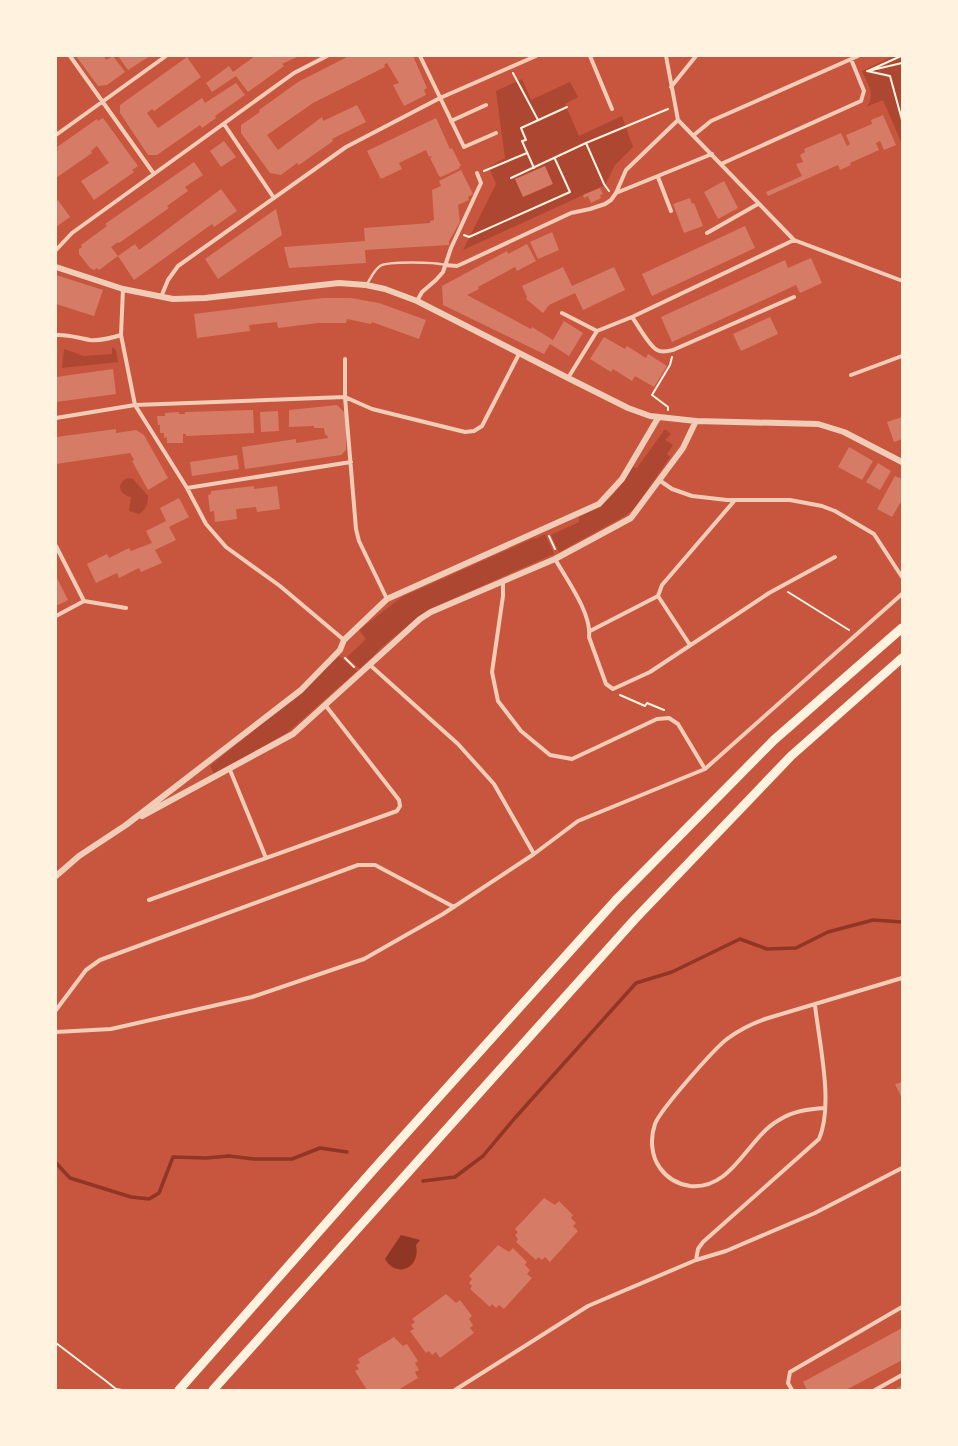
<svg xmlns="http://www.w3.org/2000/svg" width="958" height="1446" viewBox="0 0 958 1446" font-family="Merriweather,serif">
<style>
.green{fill:#ae4732}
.water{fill:#8f3625}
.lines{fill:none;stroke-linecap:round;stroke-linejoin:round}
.stream{stroke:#8f3625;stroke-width:3.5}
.building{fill:#d67c66}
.path{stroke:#fff3e0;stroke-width:2}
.service{stroke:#f1ccb7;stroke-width:2.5}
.minor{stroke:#f1ccb7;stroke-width:4}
.tertiary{stroke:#f1ccb7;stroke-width:6}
.motorway{stroke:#fff3e0;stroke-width:9}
</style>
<rect width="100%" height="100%" fill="#c8553d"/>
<path class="green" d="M893,56H902V144L883,100L866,107C877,95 867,83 862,71Z
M522,79L531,100L570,82L578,97L565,104L579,136L622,116L633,147L615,165L605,185L463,250L496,184L489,167L505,158L496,91Z
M112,347L116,350L118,362L62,368L64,349L84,356L112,354Z
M665,429L671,434L665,440L673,445L667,454L670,457L635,508L625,516L559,552L551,535L579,522V517C610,503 615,494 633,467L637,468Z
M127,478L133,479L148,496C148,503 146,510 139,514L129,511L131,497C119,495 116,484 127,478Z
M545,534L554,554L427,610L383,646L360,669L347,657L366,639L359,630L402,597L534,538L536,539Z
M339,656L357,671L287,733L214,774L210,766L301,692Z"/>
<path class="water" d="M401,1235L420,1240L416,1245C421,1268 397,1279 385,1259Z"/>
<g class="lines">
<path class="stream" d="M56,1163L70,1178L131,1197L149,1199L159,1193L173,1157L206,1158L229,1156L254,1159H292L320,1148L347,1152
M423,1181L455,1177L483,1156L514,1119L636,983L672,972L740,939L767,949L796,948L828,932L873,920L902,922"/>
</g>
<path class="building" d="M76,56H104L106,60L113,56L125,72L107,85L98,86Z
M118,56H150L128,70Z
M255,56H299L282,64L284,66L248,92L236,76L212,92L206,83L229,66L233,72Z
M349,56H413L427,88L424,90L426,95L404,106L393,85L399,83L387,63L384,65L385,67L313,103L267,135L278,150L322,117L323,121L357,105L366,122L332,139L333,141L299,165L297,163L281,175L270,173L241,133V125L260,112L259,110L298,82Z
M187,57L201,77L154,111L152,109L147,113L158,128L202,98L205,103L236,83L245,95L215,116L216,118L202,128L200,125L157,155H148L120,113V105Z
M883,115L896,145L884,150L880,141L876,143L879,150L850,163L851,165L840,170L838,165L768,196L766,192L802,176L796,164L803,162L800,155L805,152L804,149L841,133L847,146L850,144L846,135L872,124L871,120Z
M103,118L138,166L132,170L134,172L94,200L81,181L109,163L97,146L91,151L92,153L56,178V151L58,150L57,147L97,119L98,121Z
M436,118L450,149L452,148L461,166H459L460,168L441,177L439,176L430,158L432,157L431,156L429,157L426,150L399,163L402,169L381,179L367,151Z
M224,141L236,157L221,167L210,151Z
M194,162L203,175L185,187L188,191L167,206L169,208L119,243L118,242L111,247L118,256L99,270L97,268L94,270L90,268L79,254V249L82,247L81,245L107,226L105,224Z
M545,166L553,184L523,197L515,179Z
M461,170L473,194L468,197L469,200L458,205L460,222L449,241V245L365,250L366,263L289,268L284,247L365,241L364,228L430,223V221L434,220L432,190L441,186L439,181Z
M724,181L738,208L718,219L704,192Z
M600,188L603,194L600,195L601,198L591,203L588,196L584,198L583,195Z
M221,189L237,211L214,227L212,224L134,280L118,256L135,244L139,250L149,243Z
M690,198L692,204L694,203L703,226L684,233L673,204Z
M58,200L70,217L56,227V202Z
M276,209L282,235L218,279L205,259Z
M745,226L755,248L652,296L642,274Z
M552,232L559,250L538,259L530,242Z
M527,244L536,261L517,271L515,267L478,287L479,289L467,295L531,329L532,327L553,340L564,321L583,333L569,356L550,344L544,354L443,305L442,286L507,251L508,254Z
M811,258L822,283L800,293L796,285L672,342L661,317L785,260L788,268Z
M563,267L572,286L614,267L625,290L583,310L575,293L549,305L543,313L526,299L527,297L522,286Z
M56,275L103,290L94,316L56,304Z
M323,298H351L379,303L426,320L419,339L372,322L371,324L347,319L346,323H318L278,328L277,322L249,325L250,331L197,338L194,314Z
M770,317L778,334L741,351L733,334Z
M604,337L625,349L627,346L646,358L648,354L667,366L654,387L635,376L632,381L613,369L611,372L590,359Z
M113,369L116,394L56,402V377Z
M337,405L346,414V450L341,455L245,469L242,447L296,439V443L328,438L327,435H325L324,428H314V426L289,427V410Z
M253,410L254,433L186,436V434H183V443H167V437L164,438V433H160V425H158L157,416H165V413L179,412V414H185V412Z
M278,411L279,431L261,432L260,412Z
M902,417V439L894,442L887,422Z
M116,429V433L136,430L144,435L168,478L148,490L132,461L134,460L130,453L56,464V437Z
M849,447L873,461L862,480L838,467Z
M237,455L239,469L192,476L190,462Z
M878,463L891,471L880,490L866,482Z
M895,476L902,479V500L892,517L877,509Z
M254,486V489L277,486L280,509L257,512L256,507L236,509L237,519L215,522L214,511L210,512L208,495L211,494V491Z
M179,498L189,517L169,527L176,540L155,550L162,563L141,572L139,568L119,578L117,573L96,583L87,564L107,554L109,558L129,548L131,551L152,543L146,531L166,521L160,508Z
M56,576L68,600L56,606Z
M902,1082V1098L895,1084Z
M544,1198L555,1205L559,1201L573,1215L571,1218L576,1223L573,1226L578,1231L550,1262L545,1257L542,1260L538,1257L536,1260L516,1242L518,1239L515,1235L518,1232L515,1229Z
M498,1245L509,1252L513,1248L527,1262L525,1265L530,1270L527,1274L532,1278L504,1309L499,1305L496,1308L492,1304L490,1307L470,1289L472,1286L469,1283L472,1279L469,1276Z
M446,1294L456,1303L460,1300L472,1316L469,1319L473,1325L470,1328L474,1333L440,1358L436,1352L432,1355L429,1351L426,1353L410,1331L414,1329L411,1325L415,1322L412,1319Z
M902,1328V1360L846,1390H807L803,1382Z
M394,1337L403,1346L407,1344L418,1361L415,1363L419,1370L415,1372L418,1378L398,1390H367L355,1371L359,1369L356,1365L360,1363L358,1359Z
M902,1385V1390H894L899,1387Z"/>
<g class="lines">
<path class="path" d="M872,70L902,63
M867,71L890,76L902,120
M868,71L901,56
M513,73L538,120
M534,168L522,141L526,140L521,128L567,107
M484,171L527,153
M511,178L586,143
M609,191L604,184L586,143L668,109
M464,235L469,237L570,192L555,159
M668,410V407L652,395L670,365L672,357
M549,536L555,549
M788,592L849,630
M345,658L354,667
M620,695L645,706L647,703L664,710
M56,1343L106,1381L116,1389L122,1390"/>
<path class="service" d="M367,284C371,278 374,270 380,266C388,261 435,262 445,265"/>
<path class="minor" d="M70,56L154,174
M420,56L464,147L496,133
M590,56L612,109
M666,56L678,120L794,240L900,280
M671,87L696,56
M451,121L486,105
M224,124L274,198
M56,135L166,56
M694,135L711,121L858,56
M721,164L861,101L864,91L851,59
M658,177L671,211
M616,193L626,170L678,120
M707,233L758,204
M56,250L72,233L294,73L327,56
M445,265L457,266L466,262L571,213L590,209L605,204L611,200L616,193L712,154
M123,289L121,335L135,405L187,488L206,524L226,547L280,586L344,640
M161,297L168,280L178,266L346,147L440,98L536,56
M417,301L422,292L436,280L443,272L451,248L481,183L477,173
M562,313L597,331
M632,317C638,325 649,346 657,350C662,353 669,351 673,350L794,297
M56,335C68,334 78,338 90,340C101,341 111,338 121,335
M345,359V397L356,529L359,541L387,599
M851,375L902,356
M568,378L597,331L632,317L794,240
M56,418L135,405L345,397L372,409L465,432L474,431L482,426L519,354
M659,480L672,489L692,496L727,500H790L822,506L835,511L874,534L902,577
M187,488L351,462
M56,546L84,601L56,616
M555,559C567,580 592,614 589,637L606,684L613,689L650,672L769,593L835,557
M503,582V596L492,672L498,701L521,731L550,755L572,759L657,719L669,718L678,724L705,769
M658,596L690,645
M84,601L126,608
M590,631L658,596L662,585L735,500
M370,665L458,744L494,784L534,854
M230,770L266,858
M149,900L397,811L400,806L399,800L326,706
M56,1010L86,970L100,960L358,865H375L454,907
M56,1032L111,1029L252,997L364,959L443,914L534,854L578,821L705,769L902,594
M825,1108C809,1109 793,1111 779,1120C747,1138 733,1190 690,1186C677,1184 667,1178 660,1168C651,1156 650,1138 655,1124C660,1110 714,1049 727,1039C739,1030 751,1024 765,1019L902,978
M696,1260L698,1249L703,1242L819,1139C834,1105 819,1042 815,1005
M455,1390L588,1306L696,1260L726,1251L815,1213L902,1168
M792,1390L788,1383L790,1372L902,1307
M875,1390L902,1375"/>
<path class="tertiary" d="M56,267L123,289L173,299L205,298L339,283L366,285L385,289L417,301L568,378L628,408L650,416L696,421L818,424L844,432L902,462
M142,816L293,734L420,619L431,612L555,559L631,518L683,448L696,421
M56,876L79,856L126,825L301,690L340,650L344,640L387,599L599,504L622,479L658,418"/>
<path class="motorway" d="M179,1390L374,1169L616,900L774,740L902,628
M213,1390L635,919L791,756L902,658"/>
</g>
<rect width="958" height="1446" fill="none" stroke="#fff3e0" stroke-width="114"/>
</svg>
